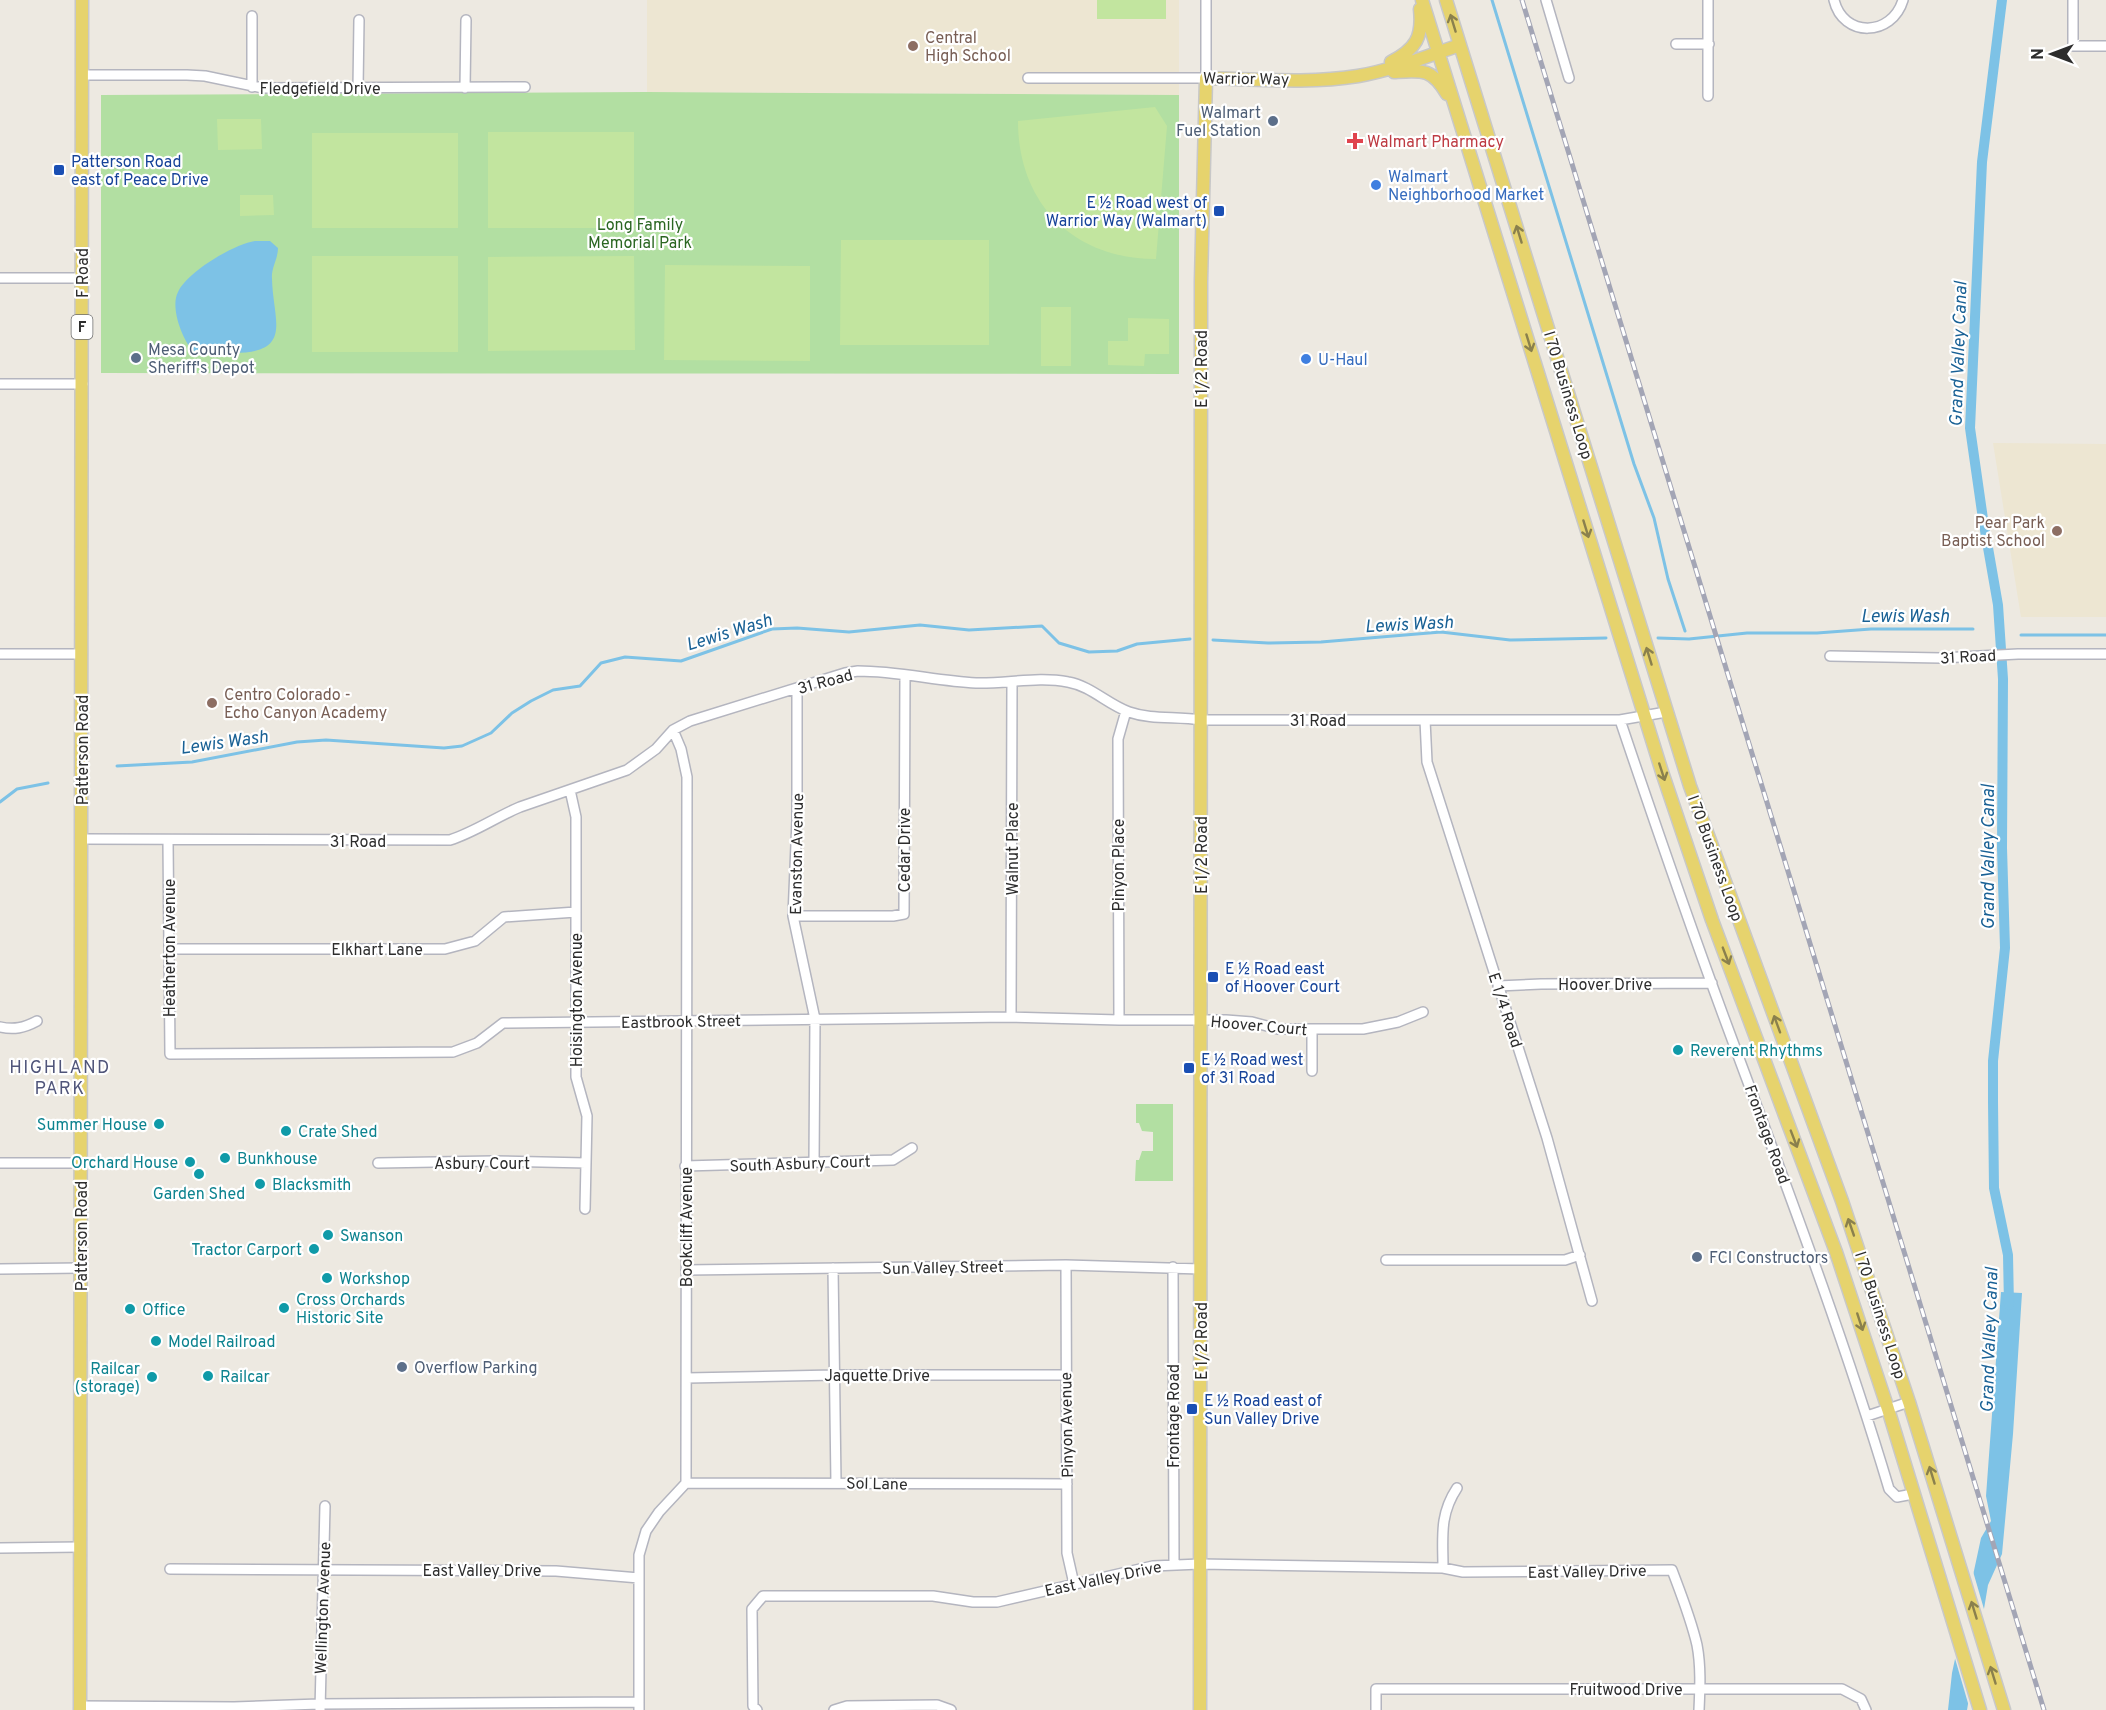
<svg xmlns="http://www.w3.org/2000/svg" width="2106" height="1710" viewBox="0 0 2106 1710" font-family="Overpass,sans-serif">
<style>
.education{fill:#ede6d2}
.green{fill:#b2dfa2}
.pitch{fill:#c2e59f}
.water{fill:#7dc2e6}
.pier{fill:#ede9e1}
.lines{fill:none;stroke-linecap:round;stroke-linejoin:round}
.stream{stroke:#7dc2e6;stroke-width:3}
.canal{stroke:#7dc2e6;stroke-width:10}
.minor-casing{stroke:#b4b5bf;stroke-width:12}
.major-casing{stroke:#c8c8c8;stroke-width:15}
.minor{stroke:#fff;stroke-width:9}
.major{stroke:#e6d36d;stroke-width:12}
.rail-casing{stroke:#a3a5b5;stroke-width:5}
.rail{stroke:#fff;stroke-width:3;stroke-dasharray:9;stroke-linecap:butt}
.oneway{stroke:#8a804d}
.education-dot{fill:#8d6e63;stroke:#fff;stroke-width:2}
.service-dot{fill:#5c6f8a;stroke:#fff;stroke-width:2}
.health-dot{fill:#e0444e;stroke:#fff;stroke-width:2}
.transit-dot{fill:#1a4fb4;stroke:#fff;stroke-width:2}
.shop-dot{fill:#3f7fe0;stroke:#fff;stroke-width:2}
.culture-dot{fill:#0f9aa8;stroke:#fff;stroke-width:2}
.labels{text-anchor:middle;stroke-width:4.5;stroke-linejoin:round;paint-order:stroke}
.shield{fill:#fff;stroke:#6c6c6c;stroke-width:1.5}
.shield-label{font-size:15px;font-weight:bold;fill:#2d2d2d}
.education-label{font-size:16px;fill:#785e54;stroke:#fff;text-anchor:start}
.street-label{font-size:16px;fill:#2d2d2d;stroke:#fff}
.service-label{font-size:16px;fill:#4e5e75;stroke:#fff;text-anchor:start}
.health-label{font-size:16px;fill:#be3a42;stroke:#fff;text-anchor:start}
.transit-label{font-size:16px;fill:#164399;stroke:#fff;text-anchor:start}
.shop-label{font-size:16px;fill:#366cbe;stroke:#fff;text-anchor:start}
.park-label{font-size:16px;fill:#2a6621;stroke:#fff}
.culture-label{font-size:16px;fill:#0d838f;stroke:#fff;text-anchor:start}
.water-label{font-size:18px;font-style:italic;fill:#196195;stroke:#fff}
.neighbourhood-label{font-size:18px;letter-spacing:1.5px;fill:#50557a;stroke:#fff}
</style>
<rect width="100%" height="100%" fill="#ede9e1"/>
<path class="education" d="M647,0H1179V95L647,92Z
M1993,443L2106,444V617H2021Z"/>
<path class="green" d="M647,92L1179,95V374L101,373V95Z
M1136,1104H1173V1181H1135L1136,1160H1139L1142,1151H1153V1132L1142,1131L1139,1123H1136Z"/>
<path class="pitch" d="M1097,0H1166V19H1097Z
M1155,107L1167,126L1156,259C1074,259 1018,204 1018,121Z
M217,119H261L262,149L218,150Z
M488,132H634V228H488Z
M312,133H458V228H312Z
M240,195H273L274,215L240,216Z
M841,240H989V345H840Z
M312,256H458V352H312Z
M634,256L635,350L488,351V257Z
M665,265L810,266V361L664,360Z
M1041,307H1071V366H1041Z
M1128,318L1169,319V354H1145L1144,366L1108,365V341H1128Z"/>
<path class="water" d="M255,241H270L278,248C278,259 271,268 272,279C273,321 294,353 233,353C220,353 203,356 192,350C182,338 170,307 178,292C187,272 234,244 255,241Z
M2001,1292L2022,1293L2013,1434L2002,1554L1988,1585L1967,1710H1948L1952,1673L1981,1538L1991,1521L1986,1496Z"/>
<path class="pier" d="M1972,1568L1986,1616L1970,1710L1954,1655Z"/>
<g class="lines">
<path class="stream" d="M1492,0L1634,464L1654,518L1668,579L1685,631
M2021,635H2106
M1658,638L1689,639L1747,633H1817L1871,629H1973
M1213,640L1268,643L1321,642L1441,632L1510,640L1606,638
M117,766L192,762L297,742L326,740L444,748L462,746L491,733L512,713L531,701L553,690L580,686L601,663L625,657L681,661L772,629L797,628L849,632L920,625L969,630L1042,626L1059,643L1089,652L1117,651L1137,644L1190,639
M0,802L17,789L48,783"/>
<path class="canal" d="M2002,0L1982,162L1970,428L1983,519L1998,605L2003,679L2002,848L2005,948L1993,1061V1102L1994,1188L2008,1255L2009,1305"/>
<g class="minor-casing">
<path id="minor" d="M1546,0L1569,78
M1708,0V96
M1834,0C1843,38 1892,37 1903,0
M2073,0V46H2106
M252,16V87
M1676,44H1709
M82,75H187L205,76L263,88L525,87
M1028,78H1206V0
M358,88L359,20
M465,88L466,20
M0,278H82
M0,384H83
M0,654H82
M1830,656L1941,658L2018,654H2106
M797,688V820L793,916L815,1019L814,1163
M1425,720L1427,762L1547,1138L1592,1301
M1620,720C1653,818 1687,917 1723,1015C1781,1172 1841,1328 1889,1489L1897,1497L1913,1494
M570,790L576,817V1077L587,1116L585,1209
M82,839L450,840C475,832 496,817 520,807L627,770L656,749L673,730L690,721L845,673L858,671C898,671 937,681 976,683C1006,684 1038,676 1068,682C1091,686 1107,704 1129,712C1152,720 1176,716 1201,720H1620L1666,712
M168,841L170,1054L453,1052L477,1043L503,1023L1011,1017L1119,1020H1226L1252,1022L1278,1029H1363L1398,1022L1423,1012
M793,916H893L904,914L905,675
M169,949H445L475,941L504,917L576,912
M1498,986L1541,984L1712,983
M1011,1017L1012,682
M1119,1020L1118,739L1126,711
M0,1027C14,1030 24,1028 37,1021
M1312,1071V1029
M0,1163H81
M378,1163L493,1161L586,1163
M685,1166L893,1160L912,1148
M1386,1260H1565L1580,1255
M1066,1265L1067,1553L1074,1584
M1173,1267L1174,1564
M833,1268L836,1483
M0,1269L81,1268
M686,1270L1066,1265L1201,1269
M687,1378L835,1375H1066
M1867,1416L1909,1402
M686,1483L1067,1484
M0,1548L80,1547
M1443,1568C1443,1538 1439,1515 1457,1488
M170,1569L556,1571L639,1578
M80,1706L234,1707L319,1704L639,1702
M320,1710L325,1506
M639,1710V1555L646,1531L659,1512L686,1483L687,777L681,749L673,730
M757,1710L753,1706L752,1609L763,1596H933L973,1602H997L1153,1566L1200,1564L1443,1568L1463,1572L1672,1570C1681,1594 1691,1619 1697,1645C1701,1666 1700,1688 1699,1710
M834,1710L847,1706L937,1705L951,1710
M1376,1710V1689H1842L1861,1699L1866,1710"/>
</g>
<g class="major-casing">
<path id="major" d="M1422,0L1662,772L1712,920L1836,1252L1888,1409L1980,1710
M1446,0L1690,786L1842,1201L1909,1402L2004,1710
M1391,62C1416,49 1423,37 1420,9
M1394,72C1422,70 1432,68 1447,94
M80,1710L82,0
M1200,1710L1201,281L1206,78C1256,79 1309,84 1358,76C1393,70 1427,56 1460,45"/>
</g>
<use href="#minor" class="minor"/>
<use href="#major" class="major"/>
<g class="rail-casing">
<path id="rail" d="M1522,0L2044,1710"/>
</g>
<use href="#rail" class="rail"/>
</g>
<defs><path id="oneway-shaft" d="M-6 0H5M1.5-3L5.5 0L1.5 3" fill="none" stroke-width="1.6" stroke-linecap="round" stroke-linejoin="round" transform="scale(1.5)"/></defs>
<g class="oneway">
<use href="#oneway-shaft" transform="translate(1453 23) rotate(-107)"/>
<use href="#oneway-shaft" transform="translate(1519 234) rotate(-107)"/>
<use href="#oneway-shaft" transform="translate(1529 343) rotate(73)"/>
<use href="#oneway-shaft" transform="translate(1586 529) rotate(73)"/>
<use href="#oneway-shaft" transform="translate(1649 656) rotate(-107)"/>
<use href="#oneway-shaft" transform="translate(1662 772) rotate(72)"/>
<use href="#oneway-shaft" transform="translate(1726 956) rotate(69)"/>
<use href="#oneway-shaft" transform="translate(1777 1024) rotate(-110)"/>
<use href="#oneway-shaft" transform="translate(1794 1139) rotate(69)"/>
<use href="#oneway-shaft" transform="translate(1851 1227) rotate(-109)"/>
<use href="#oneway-shaft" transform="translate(1860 1322) rotate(72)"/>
<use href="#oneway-shaft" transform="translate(1932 1475) rotate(-107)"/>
<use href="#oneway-shaft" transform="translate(1974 1610) rotate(-107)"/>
<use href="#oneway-shaft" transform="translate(1993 1675) rotate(-107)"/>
</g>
<g class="education-dot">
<circle cx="913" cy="46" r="6"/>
<circle cx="2057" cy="531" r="6"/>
<circle cx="212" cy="703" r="6"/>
</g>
<g class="service-dot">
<circle cx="1273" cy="121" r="6"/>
<circle cx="136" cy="358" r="6"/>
<circle cx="1697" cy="1257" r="6"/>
<circle cx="402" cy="1367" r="6"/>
</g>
<path class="health-dot" d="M1352 132h6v6h6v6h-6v6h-6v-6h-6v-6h6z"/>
<g class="transit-dot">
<rect x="53" y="164" width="12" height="12" rx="3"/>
<rect x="1213" y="205" width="12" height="12" rx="3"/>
<rect x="1207" y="971" width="12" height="12" rx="3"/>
<rect x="1183" y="1062" width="12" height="12" rx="3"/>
<rect x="1186" y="1403" width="12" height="12" rx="3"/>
</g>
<g class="shop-dot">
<circle cx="1376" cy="185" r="6"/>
<circle cx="1306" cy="359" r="6"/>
</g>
<g class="culture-dot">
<circle cx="1678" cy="1050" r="6"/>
<circle cx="159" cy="1124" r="6"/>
<circle cx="286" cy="1131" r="6"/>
<circle cx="225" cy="1158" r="6"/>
<circle cx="190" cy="1162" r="6"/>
<circle cx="199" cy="1174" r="6"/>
<circle cx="260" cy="1184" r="6"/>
<circle cx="328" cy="1235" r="6"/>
<circle cx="314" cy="1249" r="6"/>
<circle cx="327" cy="1278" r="6"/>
<circle cx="284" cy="1308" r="6"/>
<circle cx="130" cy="1309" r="6"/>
<circle cx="156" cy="1341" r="6"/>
<circle cx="208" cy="1376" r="6"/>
<circle cx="152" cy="1377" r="6"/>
</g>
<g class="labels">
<rect class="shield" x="71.5" y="315" width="21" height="24" rx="4.5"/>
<g class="shield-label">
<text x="82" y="332">F</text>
</g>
<g class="education-label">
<text x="925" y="43">Central<tspan x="925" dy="18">High School</tspan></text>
<text x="2045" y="528" text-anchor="end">Pear Park<tspan x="2045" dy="18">Baptist School</tspan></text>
<text x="224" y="700">Centro Colorado -<tspan x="224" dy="18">Echo Canyon Academy</tspan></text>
</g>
<g class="street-label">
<text transform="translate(1246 78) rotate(1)" y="6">Warrior Way</text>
<text x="320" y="94">Fledgefield Drive</text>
<text transform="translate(82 273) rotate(-90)" y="6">F Road</text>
<text transform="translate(1201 369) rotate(-90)" y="6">E 1/2 Road</text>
<text transform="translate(1569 395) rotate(73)" y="6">I 70 Business Loop</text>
<text transform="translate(1968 656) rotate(-3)" y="6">31 Road</text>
<text transform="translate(825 681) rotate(-15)" y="6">31 Road</text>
<text x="1318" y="726">31 Road</text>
<text transform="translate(82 750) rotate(-90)" y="6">Patterson Road</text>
<text x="358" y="847">31 Road</text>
<text transform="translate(1012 849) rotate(-90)" y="6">Walnut Place</text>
<text transform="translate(904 850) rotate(-90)" y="6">Cedar Drive</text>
<text transform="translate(796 854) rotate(-89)" y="6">Evanston Avenue</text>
<text transform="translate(1201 855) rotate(-90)" y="6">E 1/2 Road</text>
<text transform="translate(1716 858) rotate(70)" y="6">I 70 Business Loop</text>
<text transform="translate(1118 865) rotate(-90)" y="6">Pinyon Place</text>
<text transform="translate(169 948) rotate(-90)" y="6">Heatherton Avenue</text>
<text x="377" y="955">Elkhart Lane</text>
<text x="1605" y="990">Hoover Drive</text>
<text transform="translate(576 1000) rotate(-90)" y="6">Hoisington Avenue</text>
<text transform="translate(1506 1010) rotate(72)" y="6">E 1/4 Road</text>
<text transform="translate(681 1021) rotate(-1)" y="6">Eastbrook Street</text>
<text transform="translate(1259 1025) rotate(5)" y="6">Hoover Court</text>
<text transform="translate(1768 1134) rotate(70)" y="6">Frontage Road</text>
<text x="482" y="1169">Asbury Court</text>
<text transform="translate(800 1163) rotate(-2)" y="6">South Asbury Court</text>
<text transform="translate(686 1227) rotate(-90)" y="6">Bookcliff Avenue</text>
<text transform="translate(81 1236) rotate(-90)" y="6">Patterson Road</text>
<text transform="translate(943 1267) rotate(-1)" y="6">Sun Valley Street</text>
<text transform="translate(1881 1315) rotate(72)" y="6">I 70 Business Loop</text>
<text transform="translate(1201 1341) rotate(-90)" y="6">E 1/2 Road</text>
<text x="877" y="1381">Jaquette Drive</text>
<text transform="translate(1173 1416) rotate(-90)" y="6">Frontage Road</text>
<text transform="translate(1066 1425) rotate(-91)" y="6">Pinyon Avenue</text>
<text transform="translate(877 1483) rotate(1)" y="6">Sol Lane</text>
<text x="482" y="1576">East Valley Drive</text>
<text transform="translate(1587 1571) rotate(-1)" y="6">East Valley Drive</text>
<text transform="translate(1103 1578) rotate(-12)" y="6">East Valley Drive</text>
<text transform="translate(322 1608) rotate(-88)" y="6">Wellington Avenue</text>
<text x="1626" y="1695">Fruitwood Drive</text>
</g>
<g class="service-label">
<text x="1261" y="118" text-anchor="end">Walmart<tspan x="1261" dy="18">Fuel Station</tspan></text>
<text x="148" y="355">Mesa County<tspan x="148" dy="18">Sheriff's Depot</tspan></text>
<text x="1709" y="1263">FCI Constructors</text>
<text x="414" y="1373">Overflow Parking</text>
</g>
<g class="health-label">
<text x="1367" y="147">Walmart Pharmacy</text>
</g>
<g class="transit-label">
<text x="71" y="167">Patterson Road<tspan x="71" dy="18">east of Peace Drive</tspan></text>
<text x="1207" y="208" text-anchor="end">E ½ Road west of<tspan x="1207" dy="18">Warrior Way (Walmart)</tspan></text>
<text x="1225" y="974">E ½ Road east<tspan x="1225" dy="18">of Hoover Court</tspan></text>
<text x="1201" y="1065">E ½ Road west<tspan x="1201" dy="18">of 31 Road</tspan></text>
<text x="1204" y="1406">E ½ Road east of<tspan x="1204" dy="18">Sun Valley Drive</tspan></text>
</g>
<g class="shop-label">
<text x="1388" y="182">Walmart<tspan x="1388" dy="18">Neighborhood Market</tspan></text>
<text x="1318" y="365">U-Haul</text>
</g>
<g class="park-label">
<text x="640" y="230">Long Family<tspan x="640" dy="18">Memorial Park</tspan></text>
</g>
<g class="culture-label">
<text x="1690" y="1056">Reverent Rhythms</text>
<text x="147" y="1130" text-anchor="end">Summer House</text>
<text x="298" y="1137">Crate Shed</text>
<text x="237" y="1164">Bunkhouse</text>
<text x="178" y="1168" text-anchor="end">Orchard House</text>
<text x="272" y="1190">Blacksmith</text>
<text x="199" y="1199" text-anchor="middle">Garden Shed</text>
<text x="340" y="1241">Swanson</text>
<text x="302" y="1255" text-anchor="end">Tractor Carport</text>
<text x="339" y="1284">Workshop</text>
<text x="296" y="1305">Cross Orchards<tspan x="296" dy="18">Historic Site</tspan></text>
<text x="142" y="1315">Office</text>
<text x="168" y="1347">Model Railroad</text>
<text x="140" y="1374" text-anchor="end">Railcar<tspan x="140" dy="18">(storage)</tspan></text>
<text x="220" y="1382">Railcar</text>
</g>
<g class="water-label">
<text transform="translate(1958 354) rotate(-88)" y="6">Grand Valley Canal</text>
<text x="1905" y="622">Lewis Wash</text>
<text transform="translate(1409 624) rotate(-3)" y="6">Lewis Wash</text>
<text transform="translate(729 632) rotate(-17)" y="6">Lewis Wash</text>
<text transform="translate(224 742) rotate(-8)" y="6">Lewis Wash</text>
<text transform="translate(1988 857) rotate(-90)" y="6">Grand Valley Canal</text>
<text transform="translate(1989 1340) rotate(-88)" y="6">Grand Valley Canal</text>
</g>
<g class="neighbourhood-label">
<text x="60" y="1073">HIGHLAND<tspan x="60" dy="21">PARK</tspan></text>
</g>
</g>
<g transform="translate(2052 54) rotate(270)" stroke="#ffffff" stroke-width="4.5" paint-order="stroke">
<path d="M0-4.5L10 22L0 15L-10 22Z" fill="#2d2d2d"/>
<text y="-9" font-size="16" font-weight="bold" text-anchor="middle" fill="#2d2d2d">N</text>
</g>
</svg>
